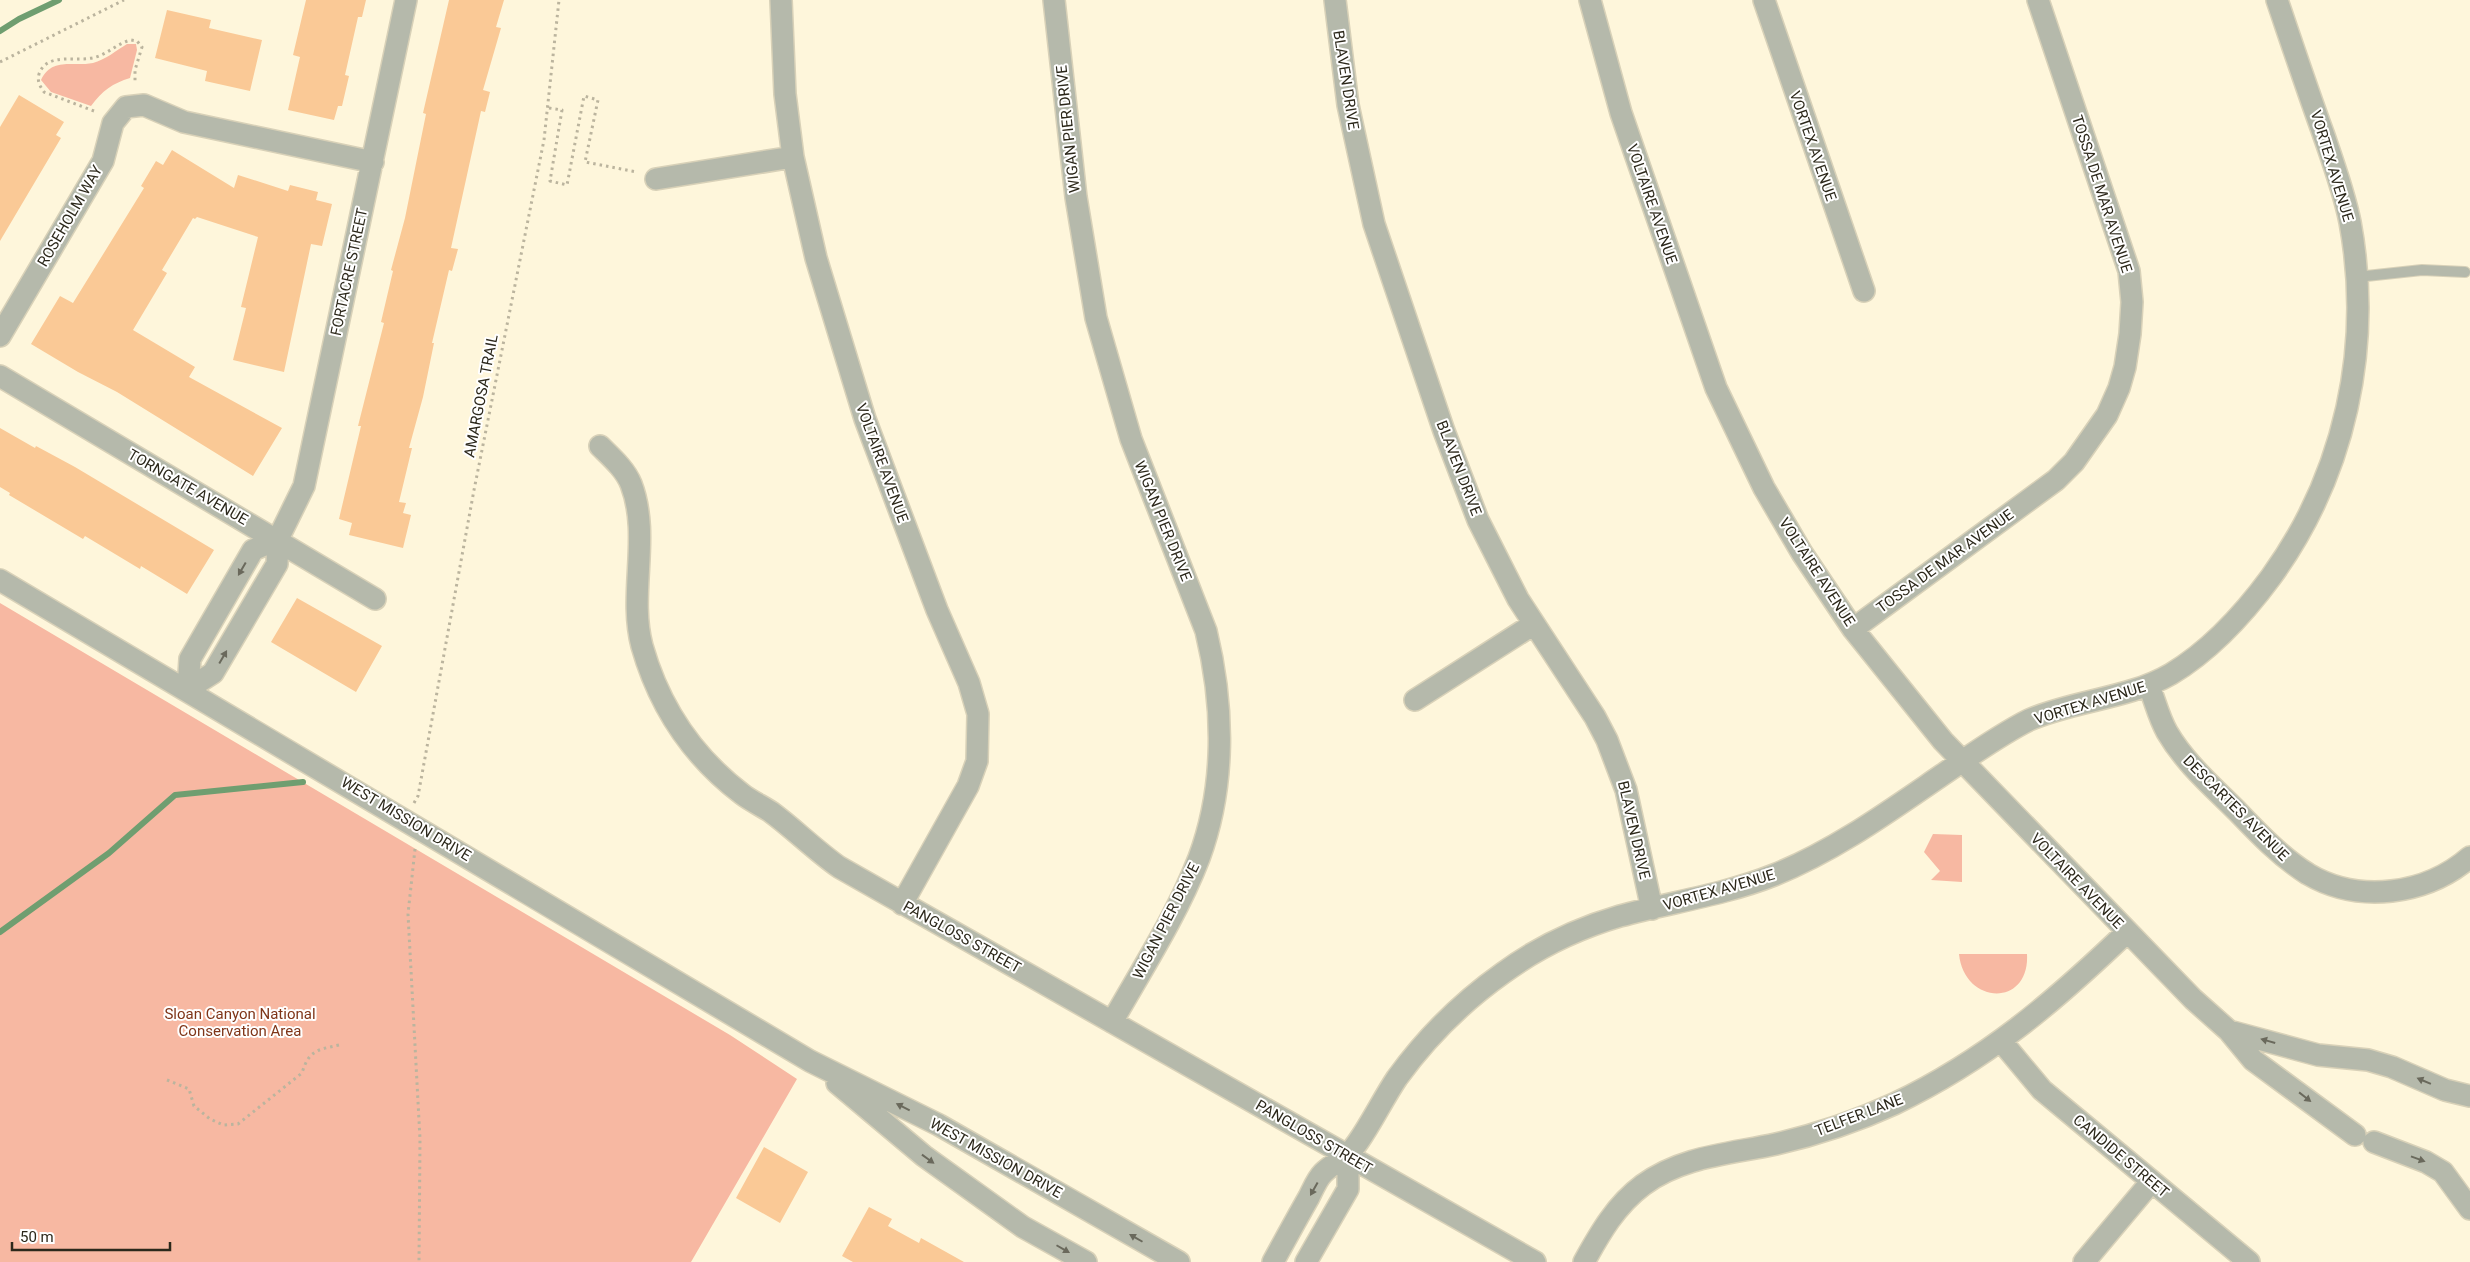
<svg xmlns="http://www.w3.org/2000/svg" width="2470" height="1262" viewBox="0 0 2470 1262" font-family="Roboto,sans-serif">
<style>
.green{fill:#f7b8a2}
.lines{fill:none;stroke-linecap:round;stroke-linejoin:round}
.stream{stroke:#6f9e70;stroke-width:6}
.building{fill:#fac996}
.service-casing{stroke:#d8d1b8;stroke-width:12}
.minor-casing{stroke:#d8d1b8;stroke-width:24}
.path{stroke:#bbb49e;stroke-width:3;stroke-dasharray:2.5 4;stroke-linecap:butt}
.service{stroke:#b5b9ab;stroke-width:10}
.minor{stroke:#b5b9ab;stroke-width:21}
.oneway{fill:#6a695c}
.labels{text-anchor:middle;stroke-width:4;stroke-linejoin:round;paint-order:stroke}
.street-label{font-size:15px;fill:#2c281b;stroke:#fff}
.park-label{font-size:15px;fill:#7f3518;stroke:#fff}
</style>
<rect width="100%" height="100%" fill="#fef6db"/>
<path class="green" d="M127,44H136L137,50L130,78C113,83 102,91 91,106L51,92L41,80C52,57 72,67 93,63C105,60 117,50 127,44Z
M0,603L730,1035L797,1079L691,1262H0Z
M1933,834L1962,835V882L1931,880L1940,871L1924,852Z
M1959,954H2027C2030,1008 1964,1005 1959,954Z"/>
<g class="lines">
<path class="stream" d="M0,31L19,19L59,0
M0,932L109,853L175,795L303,782"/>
</g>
<path class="building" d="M306,0H366L362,17H358L345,75L349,76L342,106H338L334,120L288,110L300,57L293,55Z
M449,0H504L496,27L501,28L483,90L490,92L485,112L481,111L451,248L458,249L452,271L449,270L432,343H434L423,397L409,448H412L399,502L406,503L403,513L411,515L403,548L349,535L352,523L339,519L361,426H358L384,323L381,322L393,271L391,270L405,218L426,114L423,113Z
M167,10L211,20L209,28L262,40L250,91L205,81L207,71L155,58Z
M19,95L64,122L56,135L61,138L0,241V127Z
M172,150L234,188L238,175L288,191L290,185L318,192L316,200L332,204L322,246L311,244L284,372L233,360L246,308L241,307L258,237L197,217L195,219L193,218L162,270L167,273L133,330L195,367L189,377L282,428L253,476L117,392L78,372L31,344L60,296L73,303L144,188L141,186L156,161L163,165Z
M0,428L35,448L36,446L75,467L214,550L187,594L141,566L140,569L85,536L83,539L9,495L10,493L0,487Z
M297,598L382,646L356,692L271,642Z
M764,1147L808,1172L780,1223L736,1198Z
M869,1207L892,1219L888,1226L919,1243L921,1238L964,1262H853L842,1256Z"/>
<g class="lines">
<g class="service-casing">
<path id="service" d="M2357,277L2422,270L2465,272"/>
</g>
<g class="minor-casing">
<path id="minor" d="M781,0L785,94L793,157L816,258L865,419L937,610L969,683L978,714L977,761L968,786L902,904
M1054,0L1076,197L1096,318L1131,439L1206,631C1224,705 1226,785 1199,858C1177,915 1142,969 1112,1022
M1335,0L1348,105L1374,224L1444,431L1478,520L1518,599L1595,717L1607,740L1626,790L1652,909
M1590,0L1621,113L1716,388L1764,488L1802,553L1853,629L1943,741L2193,999L2229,1031L2253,1060L2355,1135
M1764,0L1864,291
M656,179L793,157
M0,336L103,161L113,123L126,107L144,105L184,122L373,162
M0,376L375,599
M600,446C611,457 625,469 631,484C651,536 628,593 642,646C659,706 692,756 742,794C751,801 762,806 771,812C794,829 815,850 839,867L1535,1262
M0,580L810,1061L939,1125L1179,1262
M1853,629L2056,480L2074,462L2107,415L2119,388L2125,367L2130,334L2132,302L2129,271L2038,0
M2149,686C2155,701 2159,718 2167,732C2185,763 2212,786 2237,811C2259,834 2281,857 2308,874C2359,904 2426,895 2470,857
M188,689L213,673L277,564L278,539L304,486L406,0
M188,689L190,659L253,550L278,539
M1415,700L1534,624
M2229,1031L2318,1055L2368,1060L2392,1067L2445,1090L2470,1096
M2002,1042L2042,1090L2249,1262
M837,1083L924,1156L1023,1227L1086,1262
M2374,1142L2426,1162L2443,1172L2470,1209
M1273,1262C1285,1240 1297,1218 1309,1197C1313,1189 1317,1179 1323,1173C1336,1160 1346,1160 1358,1142C1372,1122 1383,1099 1397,1078C1426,1038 1462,1002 1503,973C1537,948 1579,928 1620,916C1671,902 1724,895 1774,875C1834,851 1888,812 1942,775C1970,756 1999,735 2029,720C2075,700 2128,699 2171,674C2211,650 2243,615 2271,577C2345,475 2373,347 2350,222C2344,192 2333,162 2323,133C2307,89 2292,44 2277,0
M1306,1262L1348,1189V1156
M1584,1262C1600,1233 1616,1205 1643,1185C1682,1156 1730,1154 1776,1144C1815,1135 1857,1121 1894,1104C1986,1060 2054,1002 2127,932
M2084,1262L2151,1182"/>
</g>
<path class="path" d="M0,62L124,0
M549,108L562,110L550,181L567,185L584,96L598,100L585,162L637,172
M94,111L44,92C40,86 37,82 39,74C47,51 78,63 96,57C109,53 118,43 131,40L137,41L142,47L135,70V83
M414,803L418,796L474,490L544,140L559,0
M415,849L408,914L420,1139L419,1262
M167,1080L189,1089L194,1106L210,1119L223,1125L238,1124L302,1073C309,1050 317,1050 339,1045"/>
<use href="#service" class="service"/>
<use href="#minor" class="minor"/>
</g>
<defs><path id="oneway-solid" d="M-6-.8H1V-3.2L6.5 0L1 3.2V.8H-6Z" transform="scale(1.25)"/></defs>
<g class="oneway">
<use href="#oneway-solid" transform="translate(242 569) rotate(120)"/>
<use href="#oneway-solid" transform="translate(223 657) rotate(-60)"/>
<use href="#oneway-solid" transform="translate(2268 1041) rotate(-164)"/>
<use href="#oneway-solid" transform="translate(2424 1081) rotate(-157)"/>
<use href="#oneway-solid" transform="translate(2305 1097) rotate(38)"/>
<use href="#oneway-solid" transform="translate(903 1107) rotate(-153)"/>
<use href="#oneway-solid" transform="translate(928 1159) rotate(36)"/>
<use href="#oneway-solid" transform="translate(2418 1159) rotate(20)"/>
<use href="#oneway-solid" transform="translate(1314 1189) rotate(119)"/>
<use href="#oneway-solid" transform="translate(1136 1238) rotate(-150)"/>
<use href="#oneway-solid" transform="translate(1063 1249) rotate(30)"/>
</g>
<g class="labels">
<g class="street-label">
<text transform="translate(1346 80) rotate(81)" y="5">BLAVEN DRIVE</text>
<text transform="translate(1068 129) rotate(-96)" y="5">WIGAN PIER DRIVE</text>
<text transform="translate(1813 146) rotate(71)" y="5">VORTEX AVENUE</text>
<text transform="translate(2332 166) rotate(73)" y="5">VORTEX AVENUE</text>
<text transform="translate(2102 194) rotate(72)" y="5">TOSSA DE MAR AVENUE</text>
<text transform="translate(1652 204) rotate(71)" y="5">VOLTAIRE AVENUE</text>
<text transform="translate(70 216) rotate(-60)" y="5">ROSEHOLM WAY</text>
<text transform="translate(349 272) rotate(-78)" y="5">FORTACRE STREET</text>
<text transform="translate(481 396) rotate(-79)" y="5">AMARGOSA TRAIL</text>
<text transform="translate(882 463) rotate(70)" y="5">VOLTAIRE AVENUE</text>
<text transform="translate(1459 468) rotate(69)" y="5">BLAVEN DRIVE</text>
<text transform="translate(188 487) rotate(30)" y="5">TORNGATE AVENUE</text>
<text transform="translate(1163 521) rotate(68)" y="5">WIGAN PIER DRIVE</text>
<text transform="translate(1945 561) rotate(-36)" y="5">TOSSA DE MAR AVENUE</text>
<text transform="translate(1817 572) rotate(57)" y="5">VOLTAIRE AVENUE</text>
<text transform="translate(2090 703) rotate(-17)" y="5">VORTEX AVENUE</text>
<text transform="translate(2236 808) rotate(45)" y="5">DESCARTES AVENUE</text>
<text transform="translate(406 819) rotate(31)" y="5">WEST MISSION DRIVE</text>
<text transform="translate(1634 830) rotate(77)" y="5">BLAVEN DRIVE</text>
<text transform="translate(2077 881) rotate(46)" y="5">VOLTAIRE AVENUE</text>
<text transform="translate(1719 890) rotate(-16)" y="5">VORTEX AVENUE</text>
<text transform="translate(1166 921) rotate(-63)" y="5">WIGAN PIER DRIVE</text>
<text transform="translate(962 937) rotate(29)" y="5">PANGLOSS STREET</text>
<text transform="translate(1859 1115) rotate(-21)" y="5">TELFER LANE</text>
<text transform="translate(1314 1137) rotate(30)" y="5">PANGLOSS STREET</text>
<text transform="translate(2121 1156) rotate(40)" y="5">CANDIDE STREET</text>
<text transform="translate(996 1158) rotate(29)" y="5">WEST MISSION DRIVE</text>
</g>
<g class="park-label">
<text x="240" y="1019">Sloan Canyon National<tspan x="240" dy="17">Conservation Area</tspan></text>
</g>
</g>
<path d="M12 1242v8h158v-8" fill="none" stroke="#2c281b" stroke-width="2.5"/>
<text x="20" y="1242" font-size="15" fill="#2c281b" stroke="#ffffff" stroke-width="4" paint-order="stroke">50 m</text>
</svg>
